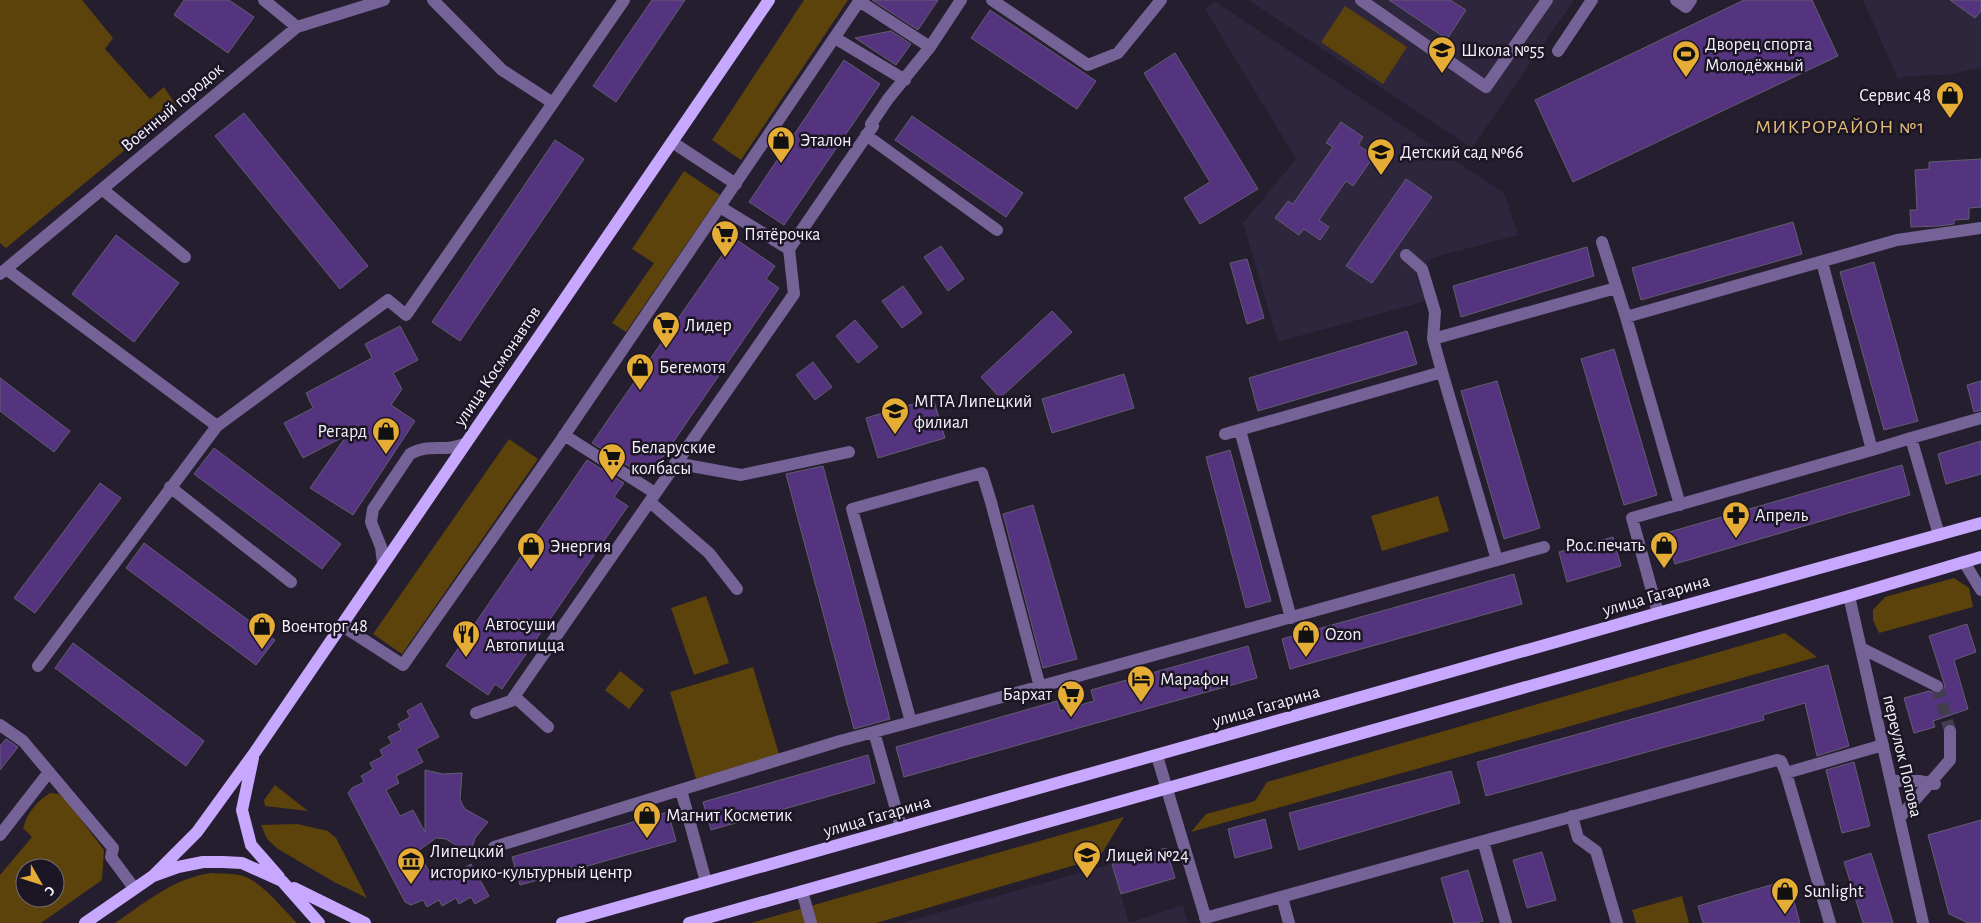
<svg xmlns="http://www.w3.org/2000/svg" width="1981" height="923" viewBox="0 0 1981 923" font-family="'Alegreya Sans',sans-serif">
<style>
.built{fill:#2e263c}
.green{fill:#5c430b;fill-rule:evenodd}
.building{fill:#54347e;stroke:#635d70}
.lines{fill:none;stroke-linecap:round;stroke-linejoin:round}
.minor-tunnel{stroke:#433e4d;stroke-width:12;stroke-dasharray:12 6;stroke-linecap:butt}
.minor{stroke:#756296;stroke-width:12}
.major{stroke:#c8a8fe;stroke-width:12}
.labels{text-anchor:middle;stroke-width:5;stroke-linejoin:round;paint-order:stroke}
.poi-label{font-size:18px;fill:#f5f1fc;stroke:#1b1524;text-anchor:start}
.street-label{font-size:18px;fill:#f5f1fc;stroke:#1b1524}
.quarter-label{font-size:20px;letter-spacing:1px;fill:#e4bd76;stroke:#1b1524}
</style>
<rect width="100%" height="100%" fill="#241e2e"/>
<path class="built" d="M1248,0H1574L1472,148Z
M1863,0H1981V68L1945,75L1908,76L1898,79Z
M1214,1L1504,193L1518,235L1432,258L1416,276L1426,301L1278,342L1243,223L1296,159L1205,9Z
M1112,864L1129,923L1183,905L1188,923H901Z"/>
<path class="green" d="M0,0H82L113,38L105,49L150,99L164,87L177,107L6,248L0,243Z
M804,0H848L741,160L712,140Z
M1345,6L1407,47L1383,84L1321,42Z
M684,171L720,195L626,332L612,323L654,263L632,249Z
M509,439L538,459L402,654L373,634Z
M1438,496L1449,531L1382,551L1371,516Z
M1954,578L1969,588L1973,607L1879,633L1873,620V610L1885,597Z
M706,596L729,663L694,675L671,608Z
M1785,633L1817,657L1191,832L1206,814L1255,801L1267,782Z
M753,667L779,754L696,779L670,692Z
M620,671L644,690L629,709L605,690Z
M275,785L308,811L265,806L264,800Z
M50,793L59,794L67,801L104,850L102,880L41,923H0V875L32,837L23,828C28,812 36,802 50,793ZM25,868H55V898H25Z
M1124,817L1099,858L876,923H751Z
M297,824L328,831L336,838L367,898L334,882L278,849L267,839L261,825Z
M212,873C222,874 234,873 243,876C262,882 283,909 297,923H115C145,903 175,877 212,873Z
M1682,896L1689,923H1636L1632,910Z"/>
<path class="building" d="M184,0H229L254,17L228,53L174,15Z
M652,0H685L616,102L593,86Z
M872,0H938L918,30Z
M1389,0H1450L1466,10L1447,39Z
M1744,0H1812L1838,56L1573,182L1535,100Z
M1950,0H1981V11L1975,18Z
M990,10L1096,81L1077,109L971,38Z
M891,31L911,44L896,65L855,38Z
M1175,53L1258,189L1200,224L1184,198L1210,182L1144,73Z
M844,60L880,84L784,225L749,202Z
M244,113L368,266L340,289L215,136Z
M912,116L1023,193L1006,217L895,140Z
M1341,122L1363,137L1358,145L1374,156L1353,186L1346,181L1319,220L1329,227L1320,240L1304,229L1299,235L1275,218L1288,201L1293,204L1333,147L1326,143Z
M555,140L584,159L460,341L432,322Z
M1981,159V207L1969,208V219L1954,220V224L1940,226L1911,227L1910,210H1917L1915,170L1929,169V162Z
M1406,179L1432,197L1372,283L1346,266Z
M1793,222L1802,254L1641,300L1632,268Z
M116,235L179,283L134,342L72,294Z
M734,238L775,266L766,279L779,288L654,470L647,466L641,474L592,443Z
M941,246L964,279L948,291L924,257Z
M1587,247L1594,276L1461,317L1453,286Z
M1247,259L1264,318L1247,324L1230,263Z
M1874,262L1918,421L1884,430L1840,272Z
M903,286L922,313L902,328L882,301Z
M1052,311L1072,332L1000,398L981,377Z
M855,320L878,347L858,363L836,336Z
M400,326L418,360L393,373L402,389L391,405L415,421L353,515L310,488L347,435L303,458L284,423L313,408L306,393L372,358L365,344Z
M1407,331L1417,364L1258,411L1249,378Z
M1614,349L1657,495L1624,505L1581,359Z
M813,362L832,387L815,400L796,375Z
M1124,374L1134,408L1052,433L1042,399Z
M0,378L70,431L54,452L0,411Z
M1497,381L1540,528L1504,539L1461,391Z
M1981,381V410L1974,412L1967,385Z
M933,398L945,438L878,458L866,418Z
M1981,441V474L1946,484L1938,454Z
M214,448L341,544L322,569L194,474Z
M1230,450L1271,601L1246,608L1206,457Z
M587,460L624,483L614,497L628,506L502,689L495,684L488,695L446,666Z
M1902,465L1910,495L1675,564L1666,533Z
M823,466L890,719L854,729L786,474Z
M100,483L121,498L35,613L14,598Z
M1033,505L1077,659L1043,668L1003,514Z
M1613,537L1621,566L1567,582L1559,552Z
M144,543L275,640L256,665L126,568Z
M1514,574L1522,604L1290,669L1282,639Z
M1967,624L1976,652L1954,660L1968,709L1933,721L1935,727L1914,733L1904,698L1929,691L1938,694L1942,692L1945,686L1929,636Z
M73,643L204,741L186,766L55,668Z
M1248,646L1257,678L904,777L896,747L1057,701L1060,711L1094,701L1091,690Z
M1828,665L1849,746L1817,756L1805,703L1763,715L1764,720L1486,796L1477,762Z
M421,703L439,737L416,749L423,762L396,776L399,783L386,790L400,816L413,810L425,832V770L443,774L462,773L460,799L462,804L465,809L488,822L475,838L470,854L446,839L436,838L418,851L432,877L442,872L445,878L471,864L489,896L475,904L471,897L459,904L456,898L442,906L439,900L427,907L423,900L411,905L405,902L348,793L352,788L364,782L361,776L373,769L370,763L383,756L380,750L392,743L388,737L401,730L398,724L410,717L407,711Z
M6,739L18,747L0,770V746Z
M868,755L875,783L711,830L703,802Z
M1854,762L1870,826L1842,833L1826,770Z
M1451,771L1460,803L1299,850L1289,813Z
M668,812L676,841L520,885L512,857Z
M1265,819L1272,848L1235,858L1228,829Z
M1981,820V923H1968L1949,914L1928,835Z
M1166,848L1175,878L1121,894L1112,864Z
M1542,852L1556,900L1527,908L1513,860Z
M1871,853L1893,923H1863L1844,862Z
M1468,870L1483,921L1476,923H1454L1441,878Z
M1788,880L1800,923H1703L1698,906Z"/>
<g class="lines">
<path class="minor-tunnel" d="M1937,686L1950,731"/>
<path class="minor" d="M264,0L297,27
M992,0L1088,65L1118,53L1161,0
M1361,0L1486,87L1547,0
M1676,0L1686,7L1691,0
M859,1L930,47
M835,38L905,80
M1558,51L1592,0
M553,103L624,0
M866,135L997,230
M672,142L736,184
M102,189L185,257
M720,207L789,249
M1602,242L1626,317L1680,505
M1406,255L1422,269L1426,282L1435,312L1433,339
M1822,262L1872,450L1911,438L1939,535
M6,269L217,426L38,666
M0,274L297,27L384,0
M1626,317L1897,240L1981,228
M1442,372L1497,560
M217,426L388,300L406,315L553,103L502,70L433,0
M1240,430L1291,618
M1225,434L1442,372L1433,339L1616,288
M564,435L655,493
M1911,438L1981,418
M675,463L741,475L849,452
M170,487L291,582
M650,502L709,553L737,589
M1964,562L1981,590
M383,563L381,547L371,522L373,509L410,454C422,447 432,448 445,448C452,448 459,446 465,444
M1849,596L1923,923
M1658,613L1632,518L1872,450
M341,625L403,665L557,446L860,0
M1861,648L1937,686
M1040,687L991,502L982,473L852,509L911,722C1122,665 1333,605 1544,547
M515,697L548,727
M476,713L511,701L794,294L789,249L873,126L871,124L888,99L930,47L961,0
M0,725L23,741L113,848L111,857L134,888
M874,732L901,827
M1157,756L1207,923
M1786,773L1830,923
M1891,781H1919L1935,784
M681,790L706,882
M1572,816L1578,838L1596,851L1617,923
M1900,817L1950,760V731
M0,835L49,772
M1483,841L1506,923
M494,847L840,741L911,722
M802,891L811,923
M1282,897L1289,923
M1205,918L1777,760L1781,761L1786,773L1883,745"/>
<path class="major" d="M253,758L242,810L251,845L279,877
M153,876L197,832L255,752L769,0
M294,888L365,923
M85,923L153,876L178,867L203,862H223L242,863L282,881L319,923
M562,923L1658,613L1981,523
M689,923L1849,596L1981,557"/>
</g>
<defs>
<g id="school-pin" transform="scale(1.4375)"><path d="M0 17L-7.5 6A9.5 9.5 0 1 1 7.5 6Z" fill="#e5ad35" stroke="#1b1524"/><path d="M0-5L7-2L0 1L-7-2ZM-4 1L0 2.5L4 1V4Q0 6-4 4Z" fill="#111"/></g>
<g id="stadium-pin" transform="scale(1.4375)"><path d="M0 17L-7.5 6A9.5 9.5 0 1 1 7.5 6Z" fill="#e5ad35" stroke="#1b1524"/><path d="M0-5a6.5 5 0 1 0 0 10a6.5 5 0 1 0 0-10ZM-3.5-1.8h7v3.6h-7Z" fill="#111"/></g>
<g id="shop-pin" transform="scale(1.4375)"><path d="M0 17L-7.5 6A9.5 9.5 0 1 1 7.5 6Z" fill="#e5ad35" stroke="#1b1524"/><path d="M-5-2.5h2.3a2.7 3.5 0 0 1 5.4 0H5L5.5 6h-11ZM-1.5-2.5h3a1.5 2.3 0 0 0-3 0Z" fill="#111"/></g>
<g id="supermarket-pin" transform="scale(1.4375)"><path d="M0 17L-7.5 6A9.5 9.5 0 1 1 7.5 6Z" fill="#e5ad35" stroke="#1b1524"/><path d="M-6-5.5h2.5l.6 2H6L4.5 2H-2.5L-4.4-4H-6ZM-1.5 3.2a1.3 1.3 0 1 0 .1 0ZM3 3.2a1.3 1.3 0 1 0 .1 0Z" fill="#111"/></g>
<g id="university-pin" transform="scale(1.4375)"><path d="M0 17L-7.5 6A9.5 9.5 0 1 1 7.5 6Z" fill="#e5ad35" stroke="#1b1524"/><path d="M0-5L7-2L0 1L-7-2ZM-4 1L0 2.5L4 1V4Q0 6-4 4Z" fill="#111"/></g>
<g id="pharmacy-pin" transform="scale(1.4375)"><path d="M0 17L-7.5 6A9.5 9.5 0 1 1 7.5 6Z" fill="#e5ad35" stroke="#1b1524"/><path d="M-2-6h4v4h4v4h-4v4h-4v-4h-4v-4h4Z" fill="#111"/></g>
<g id="restaurant-pin" transform="scale(1.4375)"><path d="M0 17L-7.5 6A9.5 9.5 0 1 1 7.5 6Z" fill="#e5ad35" stroke="#1b1524"/><path d="M-5-6h1v4h1v-4h1v4h1v-4h1v5L-1.5 .5V6h-2V.5L-5-1ZM5-6V6H3V1.5H1.5Q1.5-4 5-6Z" fill="#111"/></g>
<g id="hotel-pin" transform="scale(1.4375)"><path d="M0 17L-7.5 6A9.5 9.5 0 1 1 7.5 6Z" fill="#e5ad35" stroke="#1b1524"/><path d="M-6-4.5h1.5V1H6V5H4.5V3h-9V5H-6ZM-4 0a1.8 1.8 0 1 1 3.6 0ZM.5 0V-2.5h3Q6-2.5 6 0Z" fill="#111"/></g>
<g id="museum-pin" transform="scale(1.4375)"><path d="M0 17L-7.5 6A9.5 9.5 0 1 1 7.5 6Z" fill="#e5ad35" stroke="#1b1524"/><path d="M0-6L6-3V-2H-6V-3ZM-5-1h2V3h-2ZM-1-1h2V3h-2ZM3-1h2V3H3ZM-6 4H6V6H-6Z" fill="#111"/></g>
</defs>
<g fill-rule="evenodd">
<use href="#school-pin" x="1442" y="50"/>
<use href="#stadium-pin" x="1686" y="54"/>
<use href="#shop-pin" x="1950" y="95"/>
<use href="#shop-pin" x="781" y="140"/>
<use href="#school-pin" x="1381" y="152"/>
<use href="#supermarket-pin" x="725" y="234"/>
<use href="#supermarket-pin" x="666" y="325"/>
<use href="#shop-pin" x="640" y="367"/>
<use href="#university-pin" x="895" y="411"/>
<use href="#shop-pin" x="386" y="431"/>
<use href="#supermarket-pin" x="612" y="457"/>
<use href="#pharmacy-pin" x="1736" y="515"/>
<use href="#shop-pin" x="1664" y="545"/>
<use href="#shop-pin" x="531" y="546"/>
<use href="#shop-pin" x="262" y="626"/>
<use href="#restaurant-pin" x="466" y="634"/>
<use href="#shop-pin" x="1306" y="634"/>
<use href="#hotel-pin" x="1141" y="679"/>
<use href="#supermarket-pin" x="1071" y="694"/>
<use href="#shop-pin" x="647" y="815"/>
<use href="#school-pin" x="1087" y="855"/>
<use href="#museum-pin" x="411" y="861"/>
<use href="#shop-pin" x="1785" y="891"/>
</g>
<g class="labels">
<g class="poi-label">
<text x="1705" y="50">Дворец спорта<tspan x="1705" dy="21">Молодёжный</tspan></text>
<text x="1461" y="56">Школа №55</text>
<text x="1931" y="101" text-anchor="end">Сервис 48</text>
<text x="800" y="146">Эталон</text>
<text x="1400" y="158">Детский сад №66</text>
<text x="744" y="240">Пятёрочка</text>
<text x="685" y="331">Лидер</text>
<text x="659" y="373">Бегемотя</text>
<text x="914" y="407">МГТА Липецкий<tspan x="914" dy="21">филиал</tspan></text>
<text x="367" y="437" text-anchor="end">Регард</text>
<text x="631" y="453">Беларуские<tspan x="631" dy="21">колбасы</tspan></text>
<text x="1755" y="521">Апрель</text>
<text x="1645" y="551" text-anchor="end">Р.о.с.печать</text>
<text x="550" y="552">Энергия</text>
<text x="485" y="630">Автосуши<tspan x="485" dy="21">Автопицца</tspan></text>
<text x="281" y="632">Военторг 48</text>
<text x="1325" y="640">Ozon</text>
<text x="1160" y="685">Марафон</text>
<text x="1052" y="700" text-anchor="end">Бархат</text>
<text x="666" y="821">Магнит Косметик</text>
<text x="430" y="857">Липецкий<tspan x="430" dy="21">историко-культурный центр</tspan></text>
<text x="1106" y="861">Лицей №24</text>
<text x="1804" y="897">Sunlight</text>
</g>
<g class="street-label">
<text transform="translate(172 107) rotate(-40)" y="6">Военный городок</text>
<text transform="translate(497 366) rotate(-56)" y="6">улица Космонавтов</text>
<text transform="translate(1656 595) rotate(-16)" y="6">улица Гагарина</text>
<text transform="translate(1266 706) rotate(-16)" y="6">улица Гагарина</text>
<text transform="translate(1903 756) rotate(77)" y="6">переулок Попова</text>
<text transform="translate(877 816) rotate(-16)" y="6">улица Гагарина</text>
</g>
<g class="quarter-label">
<text x="1840" y="133">МИКРОРАЙОН №1</text>
</g>
</g>
<g transform="translate(40 883) rotate(129)"><circle r="24" fill="#1b1524" stroke="#726d7a"/>
<path d="M0-4L9 19L0 12L-9 19Z" fill="#e5ad35"/>
<text y="-8" font-size="14" font-weight="bold" text-anchor="middle" fill="#f5f1fc">С</text>
</g>
</svg>
